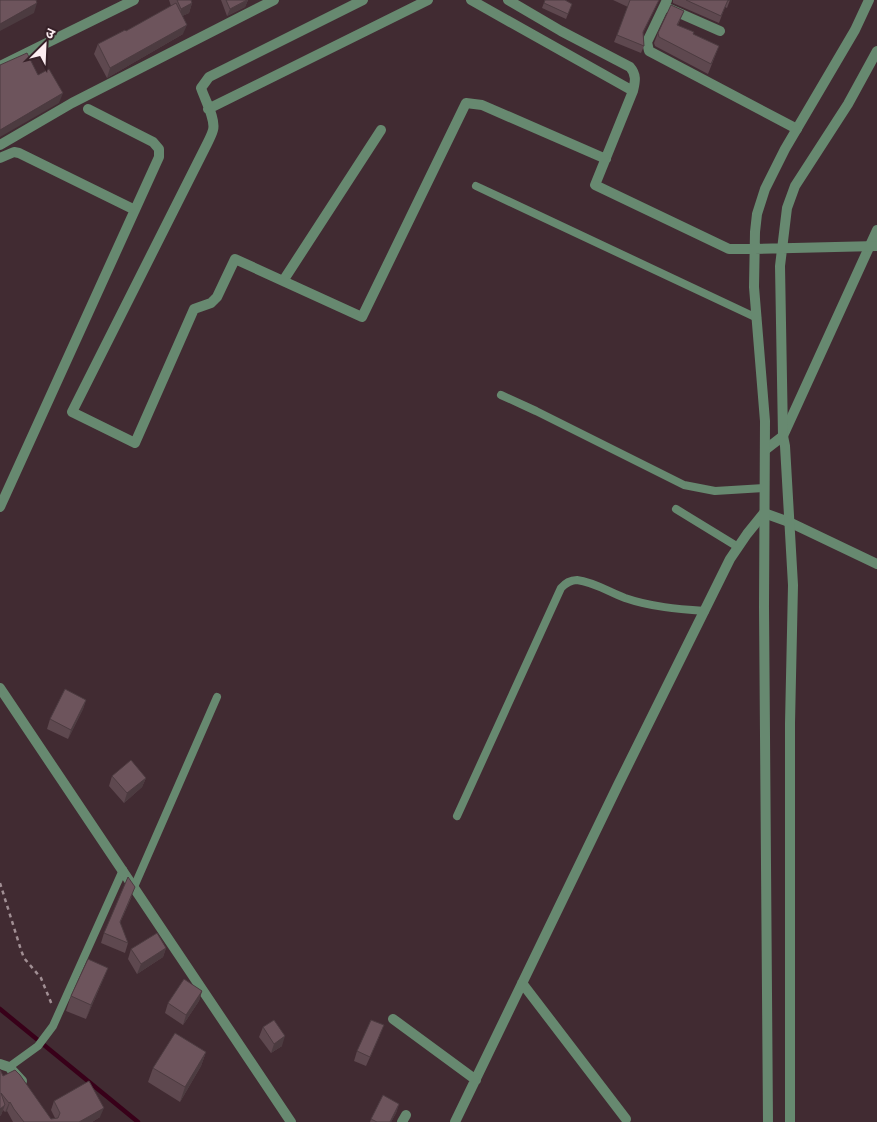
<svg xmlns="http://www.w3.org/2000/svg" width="877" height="1122" font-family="'Fira Sans Condensed','Noto Sans Devanagari',sans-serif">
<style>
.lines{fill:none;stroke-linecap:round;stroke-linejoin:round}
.stream{stroke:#380019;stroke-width:4.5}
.path{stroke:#a18f94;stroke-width:2.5;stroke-dasharray:4 4;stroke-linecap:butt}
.service{stroke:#678970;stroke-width:8}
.minor{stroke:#678970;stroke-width:10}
.tertiary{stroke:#678970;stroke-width:10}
.wall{fill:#5e484f}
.shaded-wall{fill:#4c3b40}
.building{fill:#6d545c;stroke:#4c3b40}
</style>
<rect width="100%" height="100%" fill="#412b32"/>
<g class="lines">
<path class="stream" d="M 0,1009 L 138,1122"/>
<path class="path" d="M 0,883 L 21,950 L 24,958 L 41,978 L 52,1005"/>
<path class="service" d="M 476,186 L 757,318
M 501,395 L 536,411 L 684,485 L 715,491 L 764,488
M 676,509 L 738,547
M 457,816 L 561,588 C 566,583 570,580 577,580 C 594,582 609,592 625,598 C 651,607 678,609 705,611
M 134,887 L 217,697
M 9,1067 L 38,1046 L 53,1026 L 123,870"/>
<path class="minor" d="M 363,0 L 209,77 L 201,88 C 205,100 216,119 213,130 C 212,134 209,140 207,144 L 72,412 L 135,443 L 194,309 L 211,303 L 217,297 L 235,259 L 362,317 L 466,103 L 482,105 L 606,159
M 471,0 L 633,91
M 508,0 L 561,31 L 630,67 C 637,75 635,82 633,91 L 595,185 L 729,249 L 754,249
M 667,0 L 647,42 L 649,51 L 797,129
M 670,9 L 720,31
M 0,66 L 134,0
M 208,109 L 428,0
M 0,145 L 72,103 L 274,0
M 0,158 L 14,152 L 19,153 L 135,210
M 283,281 L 381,130
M 765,450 L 783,436 L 877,230
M 0,507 L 159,157 L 159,149 L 153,142 L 88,109
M 0,688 L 291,1122
M 522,983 L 626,1119
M 393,1019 L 476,1080
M 0,1064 L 9,1067 L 22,1081
M 402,1122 L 406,1115
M 455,1122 L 618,785 L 730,559 L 747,534 L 764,513 L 789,522 L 877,564"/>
<path class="tertiary" d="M 754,249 L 877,246
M 768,1122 L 764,607 L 765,421 L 754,287 L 755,232 L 757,214 L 765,189 L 785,149 L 855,30 L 869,0
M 790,1122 L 790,723 L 793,585 L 785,446 L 783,436 L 780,266 L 787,208 L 795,186 L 848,104 L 877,51"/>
</g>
<path class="wall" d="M 169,0 L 191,0 L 192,3 L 189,13 L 182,16 L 183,34 L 107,78 L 94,54 L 98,44 L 126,31 L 171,6 Z
M 221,0 L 248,0 L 245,7 L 227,16 Z
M 545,0 L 572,4 L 566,19 L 542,8 Z
M 613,0 L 659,0 L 643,33 L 644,46 L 641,53 L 614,42 L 628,7 Z
M 673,0 L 730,0 L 727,8 L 725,7 L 719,23 L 673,3 Z
M 684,11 L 678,25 L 693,34 L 719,46 L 708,74 L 655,46 L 654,43 L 658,33 Z
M 86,700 L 83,709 L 68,739 L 47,729 L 50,719 Z
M 112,776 L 146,778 L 142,787 L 124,803 L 109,786 Z
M 132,896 L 120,923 L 128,943 L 125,953 L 101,943 L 104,933 Z
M 166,948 L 163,957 L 137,974 L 128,959 L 131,949 Z
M 108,968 L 102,982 L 86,1019 L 66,1011 L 71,996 Z
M 202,991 L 199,1001 L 183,1025 L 165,1013 L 168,1003 Z
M 263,1027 L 282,1046 L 271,1053 L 259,1037 Z
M 380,1035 L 366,1066 L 354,1061 L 357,1051 Z
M 206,1052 L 201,1066 L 180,1102 L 148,1082 L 153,1068 Z
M 3,1076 L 51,1119 L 55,1118 L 51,1110 L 54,1101 L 100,1117 L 92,1122 L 13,1122 L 7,1111 L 5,1112 L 3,1110 L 1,1115 L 0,1116 Z
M 399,1104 L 396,1113 L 391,1122 L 370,1122 L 371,1119 Z"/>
<path class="shaded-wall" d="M 248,0 L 245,7 L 227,16 L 230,9 Z
M 37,3 L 34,13 L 0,31 L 0,24 Z
M 192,3 L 189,13 L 178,18 L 181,9 Z
M 187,25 L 183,34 L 107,78 L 110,68 Z
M 63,93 L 59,103 L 0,137 L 0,130 Z
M 86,700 L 83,709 L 68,739 L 71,730 Z
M 146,778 L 142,787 L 124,803 L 127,793 Z
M 166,948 L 163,957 L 137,974 L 141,964 Z
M 108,968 L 102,982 L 86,1019 L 91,1005 Z
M 202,991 L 199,1001 L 183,1025 L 186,1015 Z
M 285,1036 L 282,1046 L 271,1053 L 274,1044 Z
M 206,1052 L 201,1066 L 180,1102 L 185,1087 Z
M 10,1102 L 7,1111 L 5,1112 L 9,1103 Z
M 399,1104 L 396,1113 L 391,1122 L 390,1122 Z
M 5,1105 L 1,1115 L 0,1116 L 0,1109 Z
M 104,1108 L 100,1117 L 92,1122 L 79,1122 Z"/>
<path class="building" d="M 0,0 L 36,0 L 37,3 L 0,24 Z
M 177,0 L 191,0 L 192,3 L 181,9 Z
M 226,0 L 247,0 L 230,9 Z
M 545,0 L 565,0 L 572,4 L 568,14 L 544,3 Z
M 630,0 L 659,0 L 643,32 L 644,46 L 617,35 Z
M 686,0 L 730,0 L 729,1 L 728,0 L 721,16 Z
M 176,3 L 187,25 L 110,68 L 98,44 L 125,30 L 126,31 Z
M 671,5 L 684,11 L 677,25 L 694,32 L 693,34 L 719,46 L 711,64 L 659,37 L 658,33 Z
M 27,53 L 38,75 L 49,69 L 63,93 L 0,130 L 0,65 Z
M 65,689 L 86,700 L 71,730 L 50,719 Z
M 131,760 L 146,778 L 127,793 L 112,776 Z
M 128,877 L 135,887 L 120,922 L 128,943 L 104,933 Z
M 157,933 L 166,948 L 141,964 L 131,949 Z
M 88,959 L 108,968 L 91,1005 L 71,996 Z
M 184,979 L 202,991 L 186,1015 L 168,1003 Z
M 274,1020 L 285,1036 L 274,1044 L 263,1027 Z
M 371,1020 L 384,1025 L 370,1057 L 357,1051 Z
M 175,1033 L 206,1052 L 185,1087 L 153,1068 Z
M 0,1069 L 3,1076 L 15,1070 L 20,1075 L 51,1119 L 58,1118 L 60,1113 L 54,1101 L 89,1081 L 104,1108 L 79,1122 L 24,1122 L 14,1109 L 10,1102 L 9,1103 L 1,1093 L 5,1105 L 0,1109 Z
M 383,1095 L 399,1104 L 390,1122 L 377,1122 L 371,1119 Z"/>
<g transform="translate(45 45) rotate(24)" stroke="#362128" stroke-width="4" paint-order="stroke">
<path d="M0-4L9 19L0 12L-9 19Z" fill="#fcedf1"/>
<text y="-8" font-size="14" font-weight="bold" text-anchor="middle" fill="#fcedf1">उ</text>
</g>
</svg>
